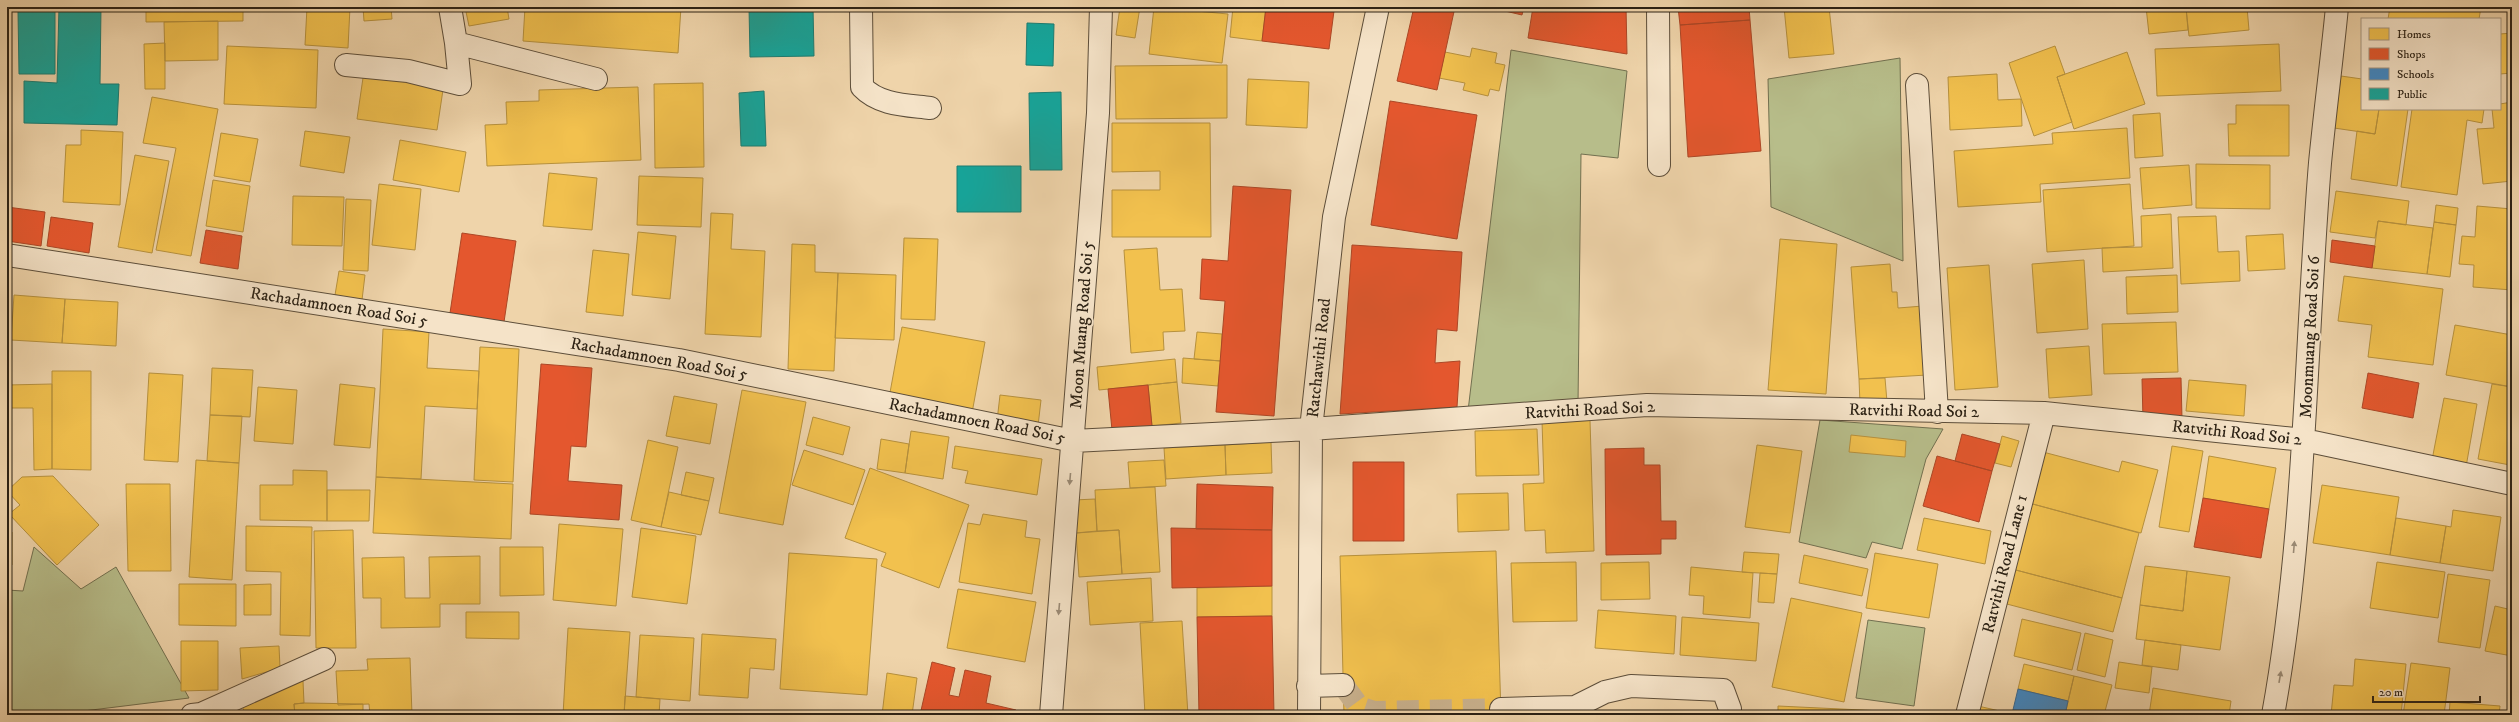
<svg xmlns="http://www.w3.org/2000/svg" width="2519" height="722" font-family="'IM FELL DW Pica',serif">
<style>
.green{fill:#b7bd8a;stroke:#727050}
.homes{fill:#f2c14e;stroke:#b7913d}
.shops{fill:#e4572e;stroke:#ad4726}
.schools{fill:#3f88c5;stroke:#396990}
.public{fill:#17a398;stroke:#1d7c71}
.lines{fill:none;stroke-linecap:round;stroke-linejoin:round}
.minor-tunnel{stroke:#c8b08c;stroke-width:22;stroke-dasharray:22 11;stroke-linecap:butt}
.minor-casing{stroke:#5d4e3a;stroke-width:24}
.minor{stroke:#f5e3c8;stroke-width:22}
.oneway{fill:#9b8c77}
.labels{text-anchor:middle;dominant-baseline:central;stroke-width:4;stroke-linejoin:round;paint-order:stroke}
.street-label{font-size:17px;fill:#2c2215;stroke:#f5e3c8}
</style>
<rect width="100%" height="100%" fill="#efd4aa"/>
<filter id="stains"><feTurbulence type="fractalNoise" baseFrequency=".005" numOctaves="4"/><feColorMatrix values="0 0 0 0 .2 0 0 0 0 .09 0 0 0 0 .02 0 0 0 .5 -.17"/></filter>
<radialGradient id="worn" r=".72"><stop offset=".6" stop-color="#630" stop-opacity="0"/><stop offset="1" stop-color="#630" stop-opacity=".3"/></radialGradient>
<path class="green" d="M 1511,50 L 1627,71 L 1618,158 L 1581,154 L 1578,404 L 1468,411 Z
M 1900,58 L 1903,261 L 1771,207 L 1768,79 Z
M 1820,420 L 1943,429 L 1926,459 L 1902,549 L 1872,542 L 1866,558 L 1799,542 Z
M 34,547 L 81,589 L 116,567 L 189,698 L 51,715 L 7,715 L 7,590 L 23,591 Z
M 1868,620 L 1925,628 L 1914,706 L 1856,698 Z"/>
<path class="homes" d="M 146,7 L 243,7 L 243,21 L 146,22 Z
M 307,7 L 350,7 L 348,48 L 305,45 Z
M 363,7 L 391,7 L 392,19 L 364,21 Z
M 465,7 L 507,7 L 509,19 L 469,26 Z
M 525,7 L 681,7 L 678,53 L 523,41 Z
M 1120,7 L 1140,7 L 1135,38 L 1116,35 Z
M 1154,7 L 1228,14 L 1222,63 L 1149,54 Z
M 1233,7 L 1266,7 L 1262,41 L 1230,37 Z
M 1784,7 L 1829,7 L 1834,54 L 1789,58 Z
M 2146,7 L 2186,7 L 2188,30 L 2149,34 Z
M 2247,7 L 2249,30 L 2189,36 L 2186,8 Z
M 2257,7 L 2305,7 L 2305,9 L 2257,10 Z
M 2390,7 L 2481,7 L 2479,19 L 2388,19 Z
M 218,21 L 218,60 L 165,61 L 164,22 Z
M 2512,33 L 2512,73 L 2500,74 L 2500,34 Z
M 165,43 L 165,89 L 145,89 L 144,44 Z
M 2279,44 L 2281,91 L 2157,96 L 2155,49 Z
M 227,46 L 318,50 L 316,108 L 224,104 Z
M 2055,46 L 2065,74 L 2057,77 L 2072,122 L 2034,136 L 2009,63 Z
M 1472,48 L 1497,53 L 1495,63 L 1505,65 L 1499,91 L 1490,89 L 1488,96 L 1463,90 L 1465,83 L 1439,78 L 1445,52 L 1470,57 Z
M 2127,52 L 2145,104 L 2074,129 L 2057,77 Z
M 1227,65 L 1227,118 L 1116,119 L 1115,66 Z
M 364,71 L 444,83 L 437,130 L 357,119 Z
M 1997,74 L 1998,100 L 2021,99 L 2022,126 L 1950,130 L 1948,77 Z
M 2341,76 L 2362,79 L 2362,109 L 2379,109 L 2375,134 L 2334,128 Z
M 1248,79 L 1309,82 L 1307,128 L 1246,125 Z
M 703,83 L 704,167 L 655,168 L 654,84 Z
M 638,87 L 641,160 L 487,166 L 485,125 L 507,124 L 506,102 L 539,101 L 539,90 Z
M 152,97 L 218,109 L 191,256 L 156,250 L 176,148 L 143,143 Z
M 2512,102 L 2512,181 L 2483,184 L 2477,129 L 2494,128 L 2492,109 L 2500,109 L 2500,104 Z
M 2236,105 L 2289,105 L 2289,156 L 2229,156 L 2228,124 L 2236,124 Z
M 2379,109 L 2408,109 L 2397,186 L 2351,179 L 2357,131 L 2375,134 Z
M 2412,109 L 2484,109 L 2482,123 L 2467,120 L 2457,195 L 2401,187 Z
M 2160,113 L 2163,156 L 2135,158 L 2133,115 Z
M 1112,123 L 1210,123 L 1211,237 L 1112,237 L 1112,190 L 1160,190 L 1160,171 L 1112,172 Z
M 2127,128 L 2130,178 L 2040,184 L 2041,202 L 1958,207 L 1954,151 L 2053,144 L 2052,133 Z
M 81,130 L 123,132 L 120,205 L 63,202 L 66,145 L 81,145 Z
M 305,131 L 350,137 L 344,173 L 300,166 Z
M 221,133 L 258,139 L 250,182 L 214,176 Z
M 400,140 L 466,152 L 459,192 L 393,180 Z
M 135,155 L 169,161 L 152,253 L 118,247 Z
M 2196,164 L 2270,165 L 2270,209 L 2196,208 Z
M 2189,165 L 2192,205 L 2143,209 L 2140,168 Z
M 549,173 L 597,178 L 592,230 L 543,226 Z
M 639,176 L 703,178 L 701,227 L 637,225 Z
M 213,180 L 250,186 L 243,232 L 206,226 Z
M 379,184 L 421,189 L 415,250 L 372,245 Z
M 2130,184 L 2134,246 L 2047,252 L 2043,190 Z
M 2336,191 L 2409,201 L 2406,225 L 2378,221 L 2375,238 L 2330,232 Z
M 293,196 L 344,197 L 342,246 L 292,245 Z
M 346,199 L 371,200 L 368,271 L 343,270 Z
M 2436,205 L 2458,208 L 2456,225 L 2434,222 Z
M 2477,206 L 2512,209 L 2512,290 L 2473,287 L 2474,265 L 2459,264 L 2462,236 L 2475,237 Z
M 711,213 L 733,214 L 731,249 L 765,251 L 761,337 L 705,334 Z
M 2171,214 L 2173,268 L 2103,272 L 2102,248 L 2142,247 L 2141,216 Z
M 2216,216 L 2218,252 L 2239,251 L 2240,281 L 2181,284 L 2178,217 Z
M 2378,221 L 2433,228 L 2427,274 L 2372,268 Z
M 2434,222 L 2456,225 L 2450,277 L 2427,274 Z
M 638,232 L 676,236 L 670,299 L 632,295 Z
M 2283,234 L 2285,269 L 2248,271 L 2246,236 Z
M 904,238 L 938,239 L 935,320 L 901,319 Z
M 1780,239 L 1837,244 L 1826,394 L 1768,390 Z
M 792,244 L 815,245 L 815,272 L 838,273 L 834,371 L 788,369 Z
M 1157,248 L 1160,290 L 1182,289 L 1185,331 L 1163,332 L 1164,350 L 1131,353 L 1124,250 Z
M 593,250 L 629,254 L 623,316 L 586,312 Z
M 2084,260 L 2088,329 L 2037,333 L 2032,264 Z
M 1890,264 L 1892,292 L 1897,292 L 1898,308 L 1923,306 L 1927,375 L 1859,379 L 1851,267 Z
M 1989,265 L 1998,387 L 1955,390 L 1947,268 Z
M 339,271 L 365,275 L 362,300 L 335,295 Z
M 838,273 L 896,275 L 894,340 L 835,338 Z
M 2177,275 L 2178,312 L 2127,314 L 2126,277 Z
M 2344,276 L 2443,289 L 2433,365 L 2368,357 L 2372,325 L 2338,321 Z
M 14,295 L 65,299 L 62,343 L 11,340 Z
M 65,299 L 118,302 L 116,346 L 62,343 Z
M 2176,322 L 2178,372 L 2104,374 L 2102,324 Z
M 2455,325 L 2512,335 L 2512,387 L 2446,375 Z
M 902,327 L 985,342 L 972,413 L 889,398 Z
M 383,329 L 429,332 L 427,368 L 479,371 L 477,409 L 425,406 L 421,479 L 376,477 Z
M 1197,332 L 1222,334 L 1221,361 L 1194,359 Z
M 2089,346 L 2092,395 L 2049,398 L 2046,349 Z
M 480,347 L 519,349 L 513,482 L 474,480 Z
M 1183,358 L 1221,361 L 1218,386 L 1182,383 Z
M 1175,359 L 1177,382 L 1099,390 L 1097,367 Z
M 212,368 L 253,370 L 250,417 L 210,415 Z
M 52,371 L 91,371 L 91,470 L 52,469 Z
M 149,373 L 183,375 L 178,462 L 144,460 Z
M 1885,378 L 1887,402 L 1860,404 L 1859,379 Z
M 2189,380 L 2246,385 L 2244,416 L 2186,411 Z
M 1177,382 L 1181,423 L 1152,426 L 1148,385 Z
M 52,384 L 52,469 L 34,470 L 33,408 L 7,408 L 7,385 Z
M 340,384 L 375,388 L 370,448 L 334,445 Z
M 2492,384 L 2512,387 L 2510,465 L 2478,459 Z
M 258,387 L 297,390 L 293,444 L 254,441 Z
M 742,390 L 806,402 L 783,525 L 719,513 Z
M 1000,395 L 1041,400 L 1038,426 L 997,421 Z
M 674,396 L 717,404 L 710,444 L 666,436 Z
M 2444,398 L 2477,404 L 2466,467 L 2432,460 Z
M 210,415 L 242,416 L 239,463 L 207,461 Z
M 813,417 L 850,427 L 843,455 L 806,445 Z
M 1590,420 L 1594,551 L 1546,553 L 1545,530 L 1525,531 L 1523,484 L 1544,483 L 1542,421 Z
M 1537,429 L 1539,475 L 1476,476 L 1475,431 Z
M 911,431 L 949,437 L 943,479 L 905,473 Z
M 1851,435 L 1906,441 L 1905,457 L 1849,452 Z
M 2002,436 L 2019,441 L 2011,467 L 1995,463 Z
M 881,439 L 909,444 L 905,473 L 877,469 Z
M 648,440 L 678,447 L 661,527 L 631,520 Z
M 1271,442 L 1272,473 L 1226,475 L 1225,445 Z
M 1225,445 L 1226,475 L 1166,479 L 1164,448 Z
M 1757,445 L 1802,451 L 1790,533 L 1745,527 Z
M 955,446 L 1042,459 L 1037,495 L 965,483 L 968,471 L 952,468 Z
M 2172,446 L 2203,451 L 2189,532 L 2159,527 Z
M 804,450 L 865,470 L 853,505 L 792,485 Z
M 2043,452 L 2119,472 L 2122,461 L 2158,470 L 2141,533 L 2029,503 Z
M 2209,456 L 2276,468 L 2269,509 L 2203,498 Z
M 196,460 L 239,463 L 232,580 L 189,577 Z
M 1164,460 L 1166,486 L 1130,488 L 1128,462 Z
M 870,468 L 969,505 L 939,588 L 881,566 L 886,553 L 845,538 Z
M 293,470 L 327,471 L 327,521 L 260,520 L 260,485 L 293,485 Z
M 686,472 L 714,478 L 709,501 L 681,495 Z
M 53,476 L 99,525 L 57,565 L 9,514 L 20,505 L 7,491 L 22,477 Z
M 376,477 L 513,484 L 511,539 L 373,533 Z
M 126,484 L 170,484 L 171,571 L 128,571 Z
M 2322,485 L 2399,497 L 2390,555 L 2313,543 Z
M 1155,487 L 1160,572 L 1122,574 L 1119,530 L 1097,531 L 1095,490 Z
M 327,490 L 370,490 L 369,521 L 327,521 Z
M 669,492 L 709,501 L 701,535 L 661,527 Z
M 1508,493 L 1509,530 L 1458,532 L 1457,494 Z
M 1095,499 L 1097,531 L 1076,533 L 1074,500 Z
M 2029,503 L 2139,533 L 2122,598 L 2012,569 Z
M 2453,510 L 2501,517 L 2493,571 L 2440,563 L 2446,526 L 2451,527 Z
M 983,514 L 1027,521 L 1025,537 L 1040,539 L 1032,594 L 959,582 L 968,523 L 980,525 Z
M 1924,518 L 1991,531 L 1985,564 L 1917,550 Z
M 2396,518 L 2446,526 L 2440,563 L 2390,555 Z
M 559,524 L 623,529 L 616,606 L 553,600 Z
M 246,526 L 312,527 L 310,636 L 280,635 L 281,572 L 246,571 Z
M 641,528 L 696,536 L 687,604 L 632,597 Z
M 353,530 L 356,648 L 316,648 L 314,531 Z
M 1119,530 L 1122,574 L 1079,577 L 1076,533 Z
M 7,532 L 12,532 L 12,565 L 7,565 Z
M 500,547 L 543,547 L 544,595 L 500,596 Z
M 1496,551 L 1501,715 L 1344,715 L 1340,556 Z
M 1744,552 L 1779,554 L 1777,574 L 1742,572 Z
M 789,553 L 877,559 L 867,695 L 780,689 Z
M 1875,553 L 1938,564 L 1929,618 L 1866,608 Z
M 1804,555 L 1868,569 L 1862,596 L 1799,583 Z
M 480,556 L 480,604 L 440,604 L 440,627 L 381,628 L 381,598 L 363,598 L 362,558 L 404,557 L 405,598 L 430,598 L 429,557 Z
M 1576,562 L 1577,621 L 1513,622 L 1511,563 Z
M 1649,562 L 1650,599 L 1601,600 L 1601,563 Z
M 2377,562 L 2445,572 L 2438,618 L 2370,608 Z
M 2145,566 L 2187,571 L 2183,611 L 2140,605 Z
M 1691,567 L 1753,573 L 1750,618 L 1703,614 L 1704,596 L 1689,595 Z
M 2012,569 L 2122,598 L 2113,632 L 2003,603 Z
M 2187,571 L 2230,577 L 2220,650 L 2136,639 L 2140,605 L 2183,611 Z
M 1760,573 L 1777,574 L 1774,603 L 1758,602 Z
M 2448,574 L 2490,580 L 2480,648 L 2438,642 Z
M 1151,578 L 1153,621 L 1090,625 L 1087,582 Z
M 179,584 L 236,584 L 236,626 L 179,625 Z
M 271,584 L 271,615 L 244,615 L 244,585 Z
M 1272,586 L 1272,616 L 1197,617 L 1197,588 Z
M 958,589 L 1036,602 L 1025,662 L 947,648 Z
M 1791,598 L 1862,613 L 1844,702 L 1772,687 Z
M 2495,606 L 2512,610 L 2512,656 L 2485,651 Z
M 1598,610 L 1676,616 L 1674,654 L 1595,648 Z
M 466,612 L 519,612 L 519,639 L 466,638 Z
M 1682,617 L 1759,623 L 1756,661 L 1680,655 Z
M 2022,619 L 2081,633 L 2072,670 L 2014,656 Z
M 1182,621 L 1188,715 L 1145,715 L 1140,623 Z
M 568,628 L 630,632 L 624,715 L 563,715 Z
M 2085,633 L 2113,640 L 2105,677 L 2077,670 Z
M 702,634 L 776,639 L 774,670 L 750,668 L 748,698 L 699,695 Z
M 640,635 L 694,638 L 690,701 L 636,697 Z
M 2145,640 L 2181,645 L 2178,670 L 2142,665 Z
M 181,641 L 218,641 L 218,690 L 181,691 Z
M 279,646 L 280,668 L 242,679 L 240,648 Z
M 410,658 L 412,715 L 370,715 L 369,704 L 338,705 L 336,671 L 368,670 L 367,659 Z
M 2355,659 L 2406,664 L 2401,715 L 2331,715 L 2334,685 L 2353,686 Z
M 2119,662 L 2152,667 L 2149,693 L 2115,688 Z
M 2411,663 L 2450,668 L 2444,715 L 2403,715 Z
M 2024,664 L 2074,676 L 2068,701 L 2018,689 Z
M 887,673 L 917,678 L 912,715 L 882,715 Z
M 2074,676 L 2112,685 L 2104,715 L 2065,715 Z
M 303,681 L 304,703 L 294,704 L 295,715 L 246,715 L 241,704 L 293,682 Z
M 2153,688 L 2231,701 L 2229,715 L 2149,715 Z
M 625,696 L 660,699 L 659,715 L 624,715 Z
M 2450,702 L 2500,706 L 2499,715 L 2449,715 Z
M 304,703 L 363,704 L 363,715 L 295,715 L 294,704 Z
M 1778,706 L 1925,713 L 1925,715 L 1778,715 Z
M 1978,706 L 2017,715 L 1976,715 Z"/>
<path class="shops" d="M 1266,7 L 1298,7 L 1334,11 L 1329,49 L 1262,41 Z
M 1414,7 L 1455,7 L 1437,90 L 1397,81 Z
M 1488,7 L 1524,7 L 1522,15 Z
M 1533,7 L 1626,7 L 1627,54 L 1528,38 Z
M 1678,7 L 1749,7 L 1750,20 L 1680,25 Z
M 1750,20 L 1761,151 L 1688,157 L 1680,25 Z
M 1390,101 L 1477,115 L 1457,239 L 1371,225 Z
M 1233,186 L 1291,190 L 1274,416 L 1216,412 L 1225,301 L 1200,299 L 1202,259 L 1228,261 Z
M 7,207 L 45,212 L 41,246 L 7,241 Z
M 51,217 L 93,223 L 89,253 L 47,246 Z
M 206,230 L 242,236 L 238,269 L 200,263 Z
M 462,233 L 516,241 L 504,322 L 450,313 Z
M 2332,240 L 2375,246 L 2372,268 L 2330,262 Z
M 1352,245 L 1462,252 L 1457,331 L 1437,329 L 1435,363 L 1460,361 L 1457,407 L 1340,414 Z
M 541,364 L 592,368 L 586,447 L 571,446 L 568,481 L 622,485 L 619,520 L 530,514 Z
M 2368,373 L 2419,383 L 2413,418 L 2362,408 Z
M 2181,378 L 2182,419 L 2143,420 L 2142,379 Z
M 1148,385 L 1152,426 L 1112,430 L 1108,389 Z
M 1962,434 L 2000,444 L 1992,471 L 1955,461 Z
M 1644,448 L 1644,465 L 1660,465 L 1661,521 L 1676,521 L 1676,539 L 1661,539 L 1661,554 L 1606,555 L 1605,449 Z
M 1937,456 L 1992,471 L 1979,522 L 1923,506 Z
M 1353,462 L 1404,462 L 1404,541 L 1353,541 Z
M 1197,484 L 1273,487 L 1272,530 L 1196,529 Z
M 2203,498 L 2269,509 L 2261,558 L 2194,547 Z
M 1171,528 L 1272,530 L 1272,586 L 1172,588 Z
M 1272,616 L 1274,715 L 1199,715 L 1197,617 Z
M 932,662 L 955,668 L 949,695 L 959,697 L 965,670 L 991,676 L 986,703 L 1016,710 L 1015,715 L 920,715 Z"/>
<path class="schools" d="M 2018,689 L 2068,701 L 2065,715 L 2012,714 Z"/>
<path class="public" d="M 59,7 L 101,7 L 100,84 L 119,84 L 117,125 L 24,123 L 24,81 L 57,83 Z
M 749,7 L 813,7 L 814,56 L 750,57 Z
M 55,10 L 55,74 L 19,74 L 18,11 Z
M 1027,23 L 1054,24 L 1053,66 L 1026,65 Z
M 764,91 L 766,146 L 741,146 L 739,93 Z
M 1061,92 L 1062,170 L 1030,170 L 1029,93 Z
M 957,166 L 1021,166 L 1021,212 L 957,212 Z"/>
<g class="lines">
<path class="minor-tunnel" d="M 1343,685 L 1359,707 L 1374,712 L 1501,709"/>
<defs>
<path id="minor" d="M 450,7 L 456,43 L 596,79
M 861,7 L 862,87 C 879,105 906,105 930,108
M 1658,7 L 1659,165
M 346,65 L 408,71 L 460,84 L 456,43
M 1917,85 L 1937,412
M 7,255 L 679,360 L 1073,441 L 1311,429 L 1647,405 L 2044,413 L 2304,440 L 2512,484
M 1308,686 L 1343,685
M 1501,709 L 1575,707 L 1605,692 L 1631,686 L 1723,690 L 1730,709 L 1729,715
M 192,715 L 201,714 L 324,659
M 1051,715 L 1098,113 L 1101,7
M 1309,715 L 1311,429 L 1334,217 L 1378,7
M 1967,715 L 2044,413
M 2273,715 C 2306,533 2305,347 2320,163 C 2325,111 2332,59 2337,7"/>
</defs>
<use href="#minor" class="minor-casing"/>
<use href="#minor" class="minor"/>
</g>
<defs><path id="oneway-solid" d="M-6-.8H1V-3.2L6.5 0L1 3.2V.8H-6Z"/></defs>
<g class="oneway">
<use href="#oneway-solid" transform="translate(1070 479) rotate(95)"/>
<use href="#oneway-solid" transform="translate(2294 547) rotate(-85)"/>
<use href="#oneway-solid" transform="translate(1059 609) rotate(95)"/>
<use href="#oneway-solid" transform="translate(2280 677) rotate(-80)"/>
</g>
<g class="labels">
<g class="street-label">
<text transform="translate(339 307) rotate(9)">Rachadamnoen Road Soi 5</text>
<text transform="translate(1082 325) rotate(-86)">Moon Muang Road Soi 5</text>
<text transform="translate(2310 337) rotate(-87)">Moonmuang Road Soi 6</text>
<text transform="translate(1319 358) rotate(-84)">Ratchawithi Road</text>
<text transform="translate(659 359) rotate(10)">Rachadamnoen Road Soi 5</text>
<text transform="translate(1590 410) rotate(-3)">Ratvithi Road Soi 2</text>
<text transform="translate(1914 411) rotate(1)">Ratvithi Road Soi 2</text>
<text transform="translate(977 421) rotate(11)">Rachadamnoen Road Soi 5</text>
<text transform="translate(2237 433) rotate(6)">Ratvithi Road Soi 2</text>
<text transform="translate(2005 564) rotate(-76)">Ratvithi Road Lane 1</text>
</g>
</g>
<rect width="2519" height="722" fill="none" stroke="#efd4aa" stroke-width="24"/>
<rect x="8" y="8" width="2503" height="706" fill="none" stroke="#2c2215" stroke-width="2"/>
<rect x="12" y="12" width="2495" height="698" fill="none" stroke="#2c2215"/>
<rect x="2361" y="18" width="140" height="92" fill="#f5e3c8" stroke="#a59680"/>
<rect x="2369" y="28" width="20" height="12" fill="#f2c14e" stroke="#a59680"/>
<text x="2397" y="38" font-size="12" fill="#2c2215">Homes</text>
<rect x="2369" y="48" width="20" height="12" fill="#e4572e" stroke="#a59680"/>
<text x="2397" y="58" font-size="12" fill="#2c2215">Shops</text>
<rect x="2369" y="68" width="20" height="12" fill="#3f88c5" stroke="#a59680"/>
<text x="2397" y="78" font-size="12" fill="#2c2215">Schools</text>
<rect x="2369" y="88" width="20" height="12" fill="#17a398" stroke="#a59680"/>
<text x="2397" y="98" font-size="12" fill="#2c2215">Public</text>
<path d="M2373 696v6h107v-6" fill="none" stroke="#2c2215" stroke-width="2"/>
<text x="2379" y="696" font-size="12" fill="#2c2215" stroke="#f5e3c8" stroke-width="3" paint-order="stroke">20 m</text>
<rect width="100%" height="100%" filter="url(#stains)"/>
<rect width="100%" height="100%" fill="url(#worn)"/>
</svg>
